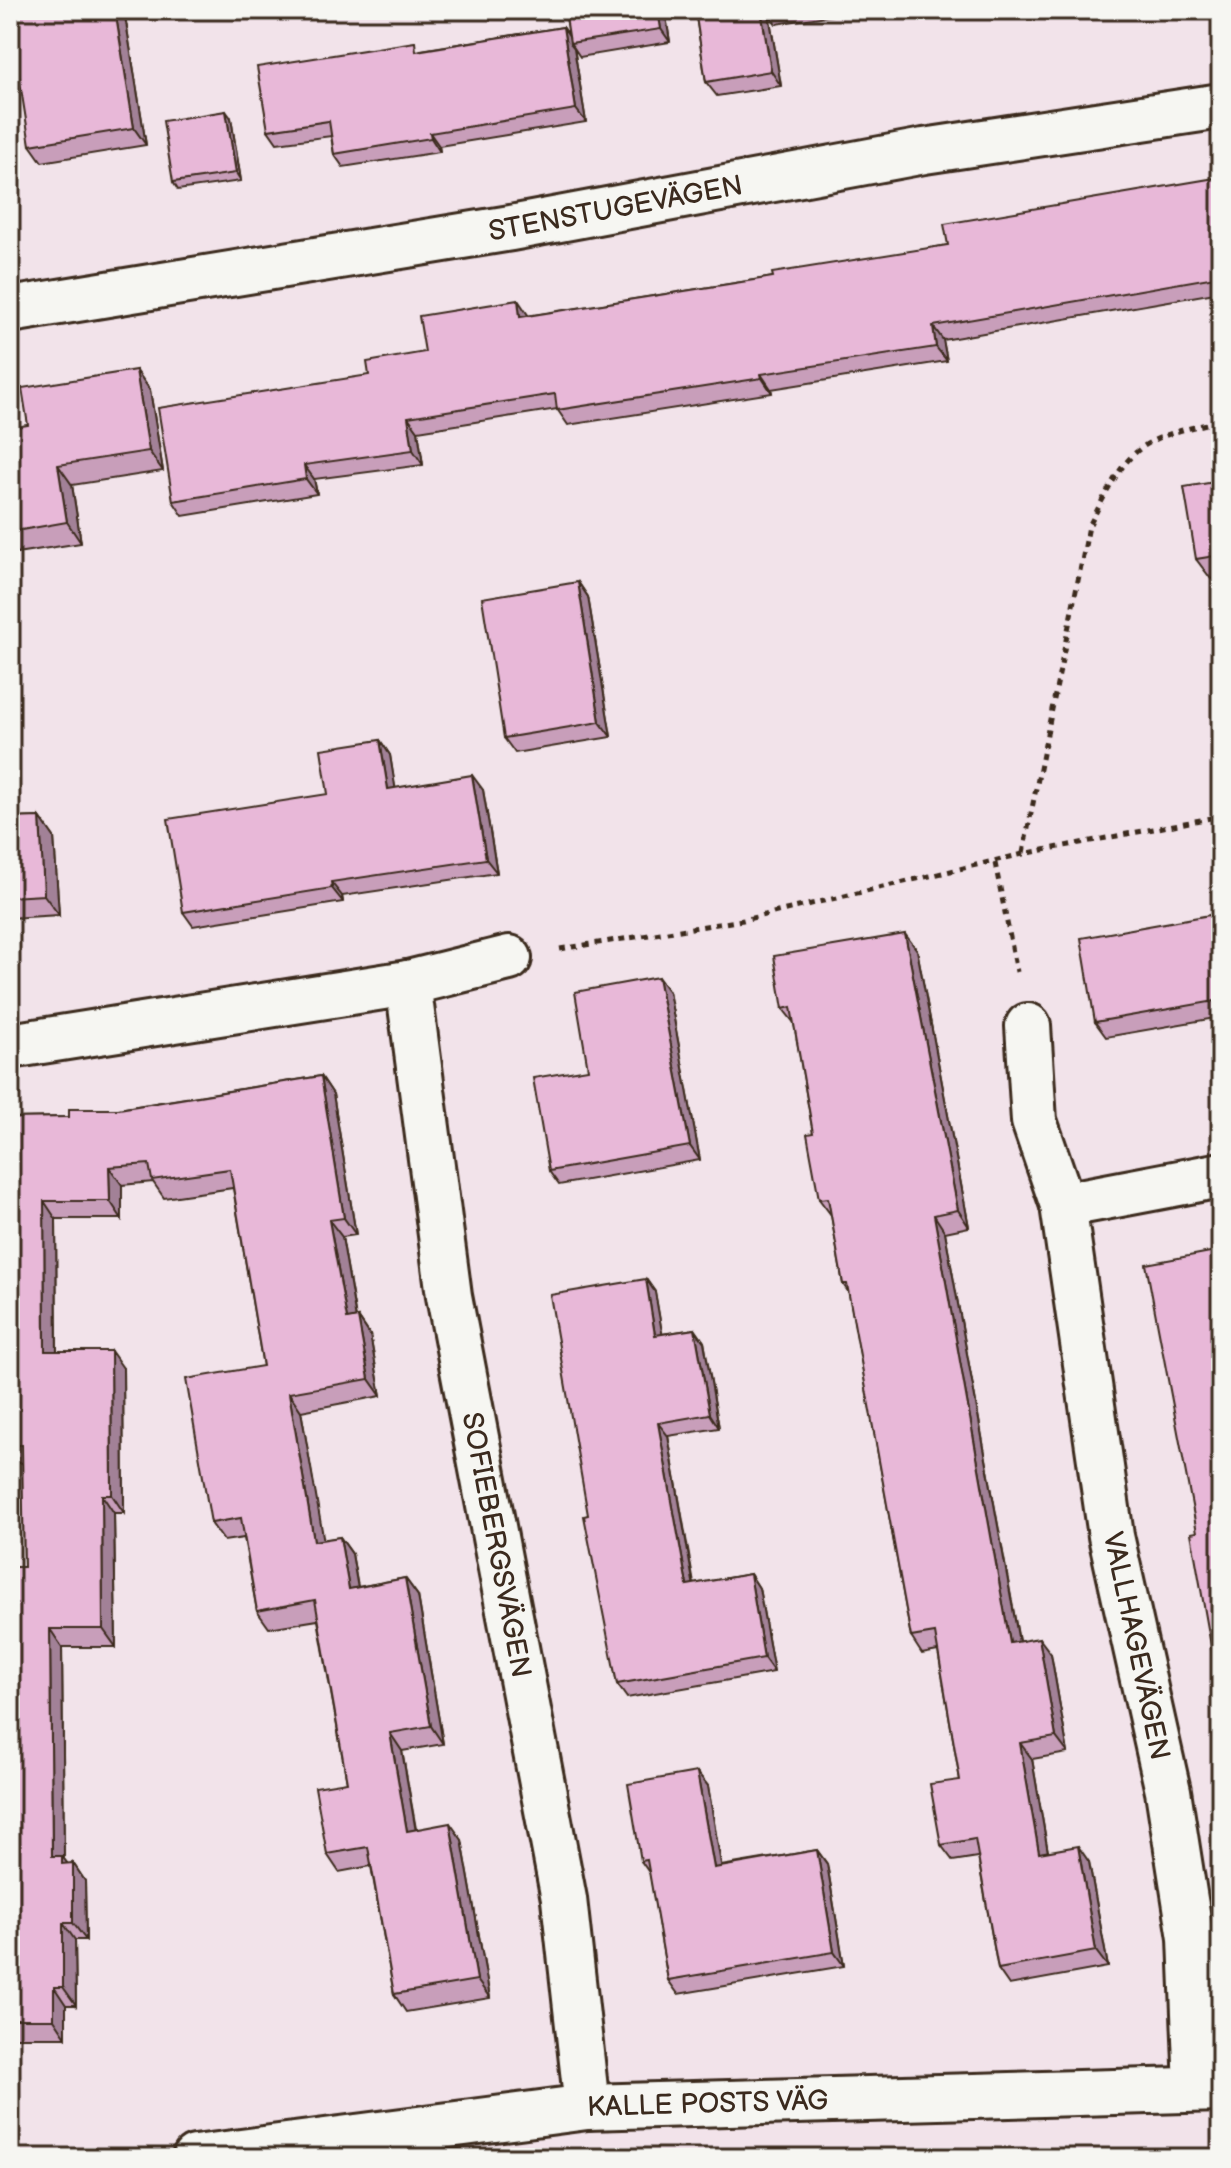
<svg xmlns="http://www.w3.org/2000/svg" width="1231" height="2168" font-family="'Balsamiq Sans',sans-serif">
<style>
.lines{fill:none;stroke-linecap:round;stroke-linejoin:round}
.street-casing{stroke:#3b2a1e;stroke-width:50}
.path{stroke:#3b2a1e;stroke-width:5;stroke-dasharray:6 6;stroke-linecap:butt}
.street{stroke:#f6f6f2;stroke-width:44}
.wall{fill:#c89eba;stroke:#3b2a1e;stroke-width:2}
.shaded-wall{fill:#a28197;stroke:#3b2a1e;stroke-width:2}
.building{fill:#e8b8d8;stroke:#3b2a1e;stroke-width:2}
.labels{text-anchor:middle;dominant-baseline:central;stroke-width:6;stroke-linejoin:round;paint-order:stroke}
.street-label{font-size:28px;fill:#3b2a1e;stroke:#f6f6f2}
</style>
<rect width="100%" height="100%" fill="#f2e3ea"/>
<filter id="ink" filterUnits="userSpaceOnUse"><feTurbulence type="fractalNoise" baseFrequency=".0125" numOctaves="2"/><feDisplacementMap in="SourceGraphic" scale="16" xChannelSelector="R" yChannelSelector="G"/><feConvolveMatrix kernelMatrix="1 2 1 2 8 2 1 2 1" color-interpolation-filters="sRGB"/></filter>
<g filter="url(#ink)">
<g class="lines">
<defs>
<g id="street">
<path id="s1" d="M 10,310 L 511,228 L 924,151 L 1221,106"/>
<path d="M 408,983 L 509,958"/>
<path d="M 1028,1026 L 1034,1121 L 1063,1205"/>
<path id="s2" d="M 10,1046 L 408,983 L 449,1296 L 564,1899 L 587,2107"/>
<path d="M 1197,2088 L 1191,1938 L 1168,1791 L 1111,1536 L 1063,1205 L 1221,1175"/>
<path id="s3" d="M 195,2158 L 587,2107 L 1221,2089"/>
</g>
</defs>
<use href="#street" class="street-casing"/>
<path class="path" d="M 1023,853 L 1089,526 C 1129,448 1134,439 1221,421
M 995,863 L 1017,972
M 560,949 L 743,920 L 1023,854 L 1221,816"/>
<use href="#street" class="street"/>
</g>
<path class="wall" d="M 124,10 L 146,145 L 42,162 L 30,145 Z
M 565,10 L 665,10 L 670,42 L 580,57 L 574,48 L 586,122 L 439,146 L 440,152 L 343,167 L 334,154 L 331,136 L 277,143 L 268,130 L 421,50 L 563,27 L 569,35 Z
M 695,10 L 865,10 L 776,24 L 769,14 L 781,86 L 717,96 L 706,82 Z
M 231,118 L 241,181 L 178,190 L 173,182 Z
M 1221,177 L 1221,292 L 943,340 L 947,361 L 771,389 L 772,393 L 568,425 L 557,409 L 418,431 L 423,465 L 314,479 L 317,494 L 183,516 L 173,501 L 369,375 L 425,352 L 528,316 L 773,277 L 948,245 Z
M 136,370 L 150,390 L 163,471 L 72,485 L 81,543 L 10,554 L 10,428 L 28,425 Z
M 1221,481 L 1221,577 L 1211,579 L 1196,559 Z
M 578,582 L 588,597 L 611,737 L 515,753 L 504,738 Z
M 380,740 L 390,755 L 395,788 L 483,790 L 497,873 L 342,896 L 343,902 L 193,926 L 183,912 L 328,794 Z
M 40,817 L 54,837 L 59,915 L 10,918 L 10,818 Z
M 1221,913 L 1221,1017 L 1106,1037 L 1095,1022 Z
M 917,950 L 969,1227 L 945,1232 L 1019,1641 L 1051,1654 L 1068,1753 L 1032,1759 L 1048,1852 L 1089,1862 L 1108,1967 L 1009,1985 L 998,1969 L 978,1857 L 953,1861 L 941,1845 L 960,1780 L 938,1651 L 922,1654 L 911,1637 L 849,1293 L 843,1284 L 831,1215 L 819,1199 L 813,1133 L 794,1023 L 783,1009 Z
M 669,992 L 700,1160 L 559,1185 L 549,1171 L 588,1069 Z
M 321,1076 L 333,1094 L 356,1235 L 342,1237 L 356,1318 L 358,1317 L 370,1335 L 381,1396 L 301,1411 L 323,1540 L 340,1537 L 352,1554 L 358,1587 L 405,1578 L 418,1596 L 443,1744 L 402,1751 L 416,1829 L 462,1840 L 490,1998 L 406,2012 L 394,1994 L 371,1866 L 339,1872 L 327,1854 L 347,1782 L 318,1620 L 269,1628 L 257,1611 L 244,1538 L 224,1541 L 211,1523 L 263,1366 L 233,1188 L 164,1198 L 153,1182 L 122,1185 L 122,1219 L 56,1219 L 57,1351 L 123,1368 L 124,1513 L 114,1513 L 116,1647 L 62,1647 L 64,1859 L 68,1864 L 73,1863 L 85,1881 L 86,1940 L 75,1940 L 76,2005 L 66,2005 L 66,2037 L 10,2037 L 10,1626 L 13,1626 L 24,1567 L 22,1463 L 10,1463 L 10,1118 L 69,1117 Z
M 646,1279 L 655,1292 L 662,1334 L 695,1329 L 704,1342 L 719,1428 L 668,1436 L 694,1584 L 750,1574 L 759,1588 L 774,1672 L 627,1698 L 617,1684 L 588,1515 Z
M 697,1772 L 708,1786 L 721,1866 L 817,1850 L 827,1864 L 844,1966 L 678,1994 L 668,1980 L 650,1874 L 641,1861 Z"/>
<path class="shaded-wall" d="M 115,10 L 124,10 L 146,145 L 134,128 Z
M 658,10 L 665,10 L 670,42 L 661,29 Z
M 761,10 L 767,10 L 769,14 L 781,86 L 771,71 Z
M 563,27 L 572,40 L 570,43 L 574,48 L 586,122 L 576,109 Z
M 226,111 L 231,118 L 241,181 L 236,173 Z
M 430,133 L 439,146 L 440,152 L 431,138 Z
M 518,300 L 528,315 L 531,332 L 520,317 Z
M 933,326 L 943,340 L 947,361 L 936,347 Z
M 136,370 L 150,390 L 163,471 L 149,451 Z
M 761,374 L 771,389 L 772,393 L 762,378 Z
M 408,417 L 418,431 L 423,465 L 413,450 Z
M 58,465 L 72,485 L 81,543 L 67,522 Z
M 304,465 L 314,479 L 317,494 L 306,479 Z
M 578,582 L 588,597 L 611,737 L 600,722 Z
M 380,740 L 390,755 L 398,804 L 388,789 Z
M 472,775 L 483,790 L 497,873 L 486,859 Z
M 40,817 L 54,837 L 59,915 L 44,895 Z
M 331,882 L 342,896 L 343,902 L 332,888 Z
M 905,934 L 917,950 L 969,1227 L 958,1210 Z
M 658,977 L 669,992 L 700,1160 L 690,1146 Z
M 321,1076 L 333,1094 L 356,1235 L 344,1218 Z
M 109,1167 L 122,1185 L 122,1219 L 110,1201 Z
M 44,1201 L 56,1219 L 57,1368 L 45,1351 Z
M 934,1215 L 945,1232 L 1022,1659 L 1010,1643 Z
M 329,1220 L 342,1237 L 359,1337 L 347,1319 Z
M 646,1279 L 655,1292 L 665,1349 L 655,1335 Z
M 358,1317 L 370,1335 L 381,1396 L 369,1379 Z
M 695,1329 L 704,1342 L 719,1428 L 710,1414 Z
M 111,1351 L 123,1368 L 124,1513 L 112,1495 Z
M 289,1393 L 301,1411 L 327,1559 L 314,1541 Z
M 658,1423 L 668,1436 L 696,1599 L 687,1585 Z
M 102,1495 L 114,1513 L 116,1647 L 103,1629 Z
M 340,1537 L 352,1554 L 361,1606 L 349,1589 Z
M 750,1574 L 759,1588 L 774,1672 L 764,1658 Z
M 405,1578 L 418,1596 L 443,1744 L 431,1726 Z
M 50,1629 L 62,1647 L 64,1859 L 73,1871 L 73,1863 L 85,1881 L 86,1940 L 73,1923 L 52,1856 Z
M 1039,1638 L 1051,1654 L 1068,1753 L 1056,1737 Z
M 390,1733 L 402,1751 L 419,1849 L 407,1831 Z
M 1020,1743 L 1032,1759 L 1051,1870 L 1039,1853 Z
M 697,1772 L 708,1786 L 724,1882 L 714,1868 Z
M 450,1823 L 462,1840 L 490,1998 L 477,1980 Z
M 1078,1846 L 1089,1862 L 1108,1967 L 1096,1951 Z
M 817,1850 L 827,1864 L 844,1966 L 834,1952 Z
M 63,1923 L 75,1940 L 76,2005 L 63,1987 Z
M 54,1987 L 66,2005 L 66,2037 L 54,2019 Z"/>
<path class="building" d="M 10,10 L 115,10 L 134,128 L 30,145 L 10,20 Z
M 565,10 L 658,10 L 661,29 L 570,43 Z
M 695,10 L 761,10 L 771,71 L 706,82 Z
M 563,27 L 576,109 L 430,133 L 431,138 L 334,154 L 329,121 L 268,130 L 257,67 L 415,42 L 416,51 Z
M 226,111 L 236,173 L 173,182 L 163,121 Z
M 1221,177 L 1221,276 L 933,326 L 936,347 L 761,374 L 762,378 L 557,410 L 555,394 L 408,417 L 413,450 L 304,465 L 306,479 L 173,501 L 158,408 L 369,375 L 367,362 L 425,352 L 419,316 L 518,300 L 520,317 L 773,277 L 772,273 L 948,245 L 944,224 Z
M 136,370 L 149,451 L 58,465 L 67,522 L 10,532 L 10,428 L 28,425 L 22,388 Z
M 1221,481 L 1221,555 L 1196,559 L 1184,487 Z
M 578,582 L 600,722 L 504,738 L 482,598 Z
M 380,740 L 388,789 L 472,775 L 486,859 L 331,882 L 332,888 L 183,912 L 168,819 L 328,794 L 321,749 Z
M 40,817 L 44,895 L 10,897 L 10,818 Z
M 1221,913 L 1221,1000 L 1095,1022 L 1081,938 Z
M 905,934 L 958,1210 L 934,1215 L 1010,1643 L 1039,1638 L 1056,1737 L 1020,1743 L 1039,1853 L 1078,1846 L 1096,1951 L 998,1969 L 975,1839 L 941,1845 L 930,1784 L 960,1780 L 935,1633 L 911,1637 L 847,1284 L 843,1284 L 828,1198 L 819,1199 L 807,1134 L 813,1133 L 791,1007 L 783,1009 L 774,956 Z
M 658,977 L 690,1146 L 549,1171 L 533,1078 L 588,1069 L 575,992 Z
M 321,1076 L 344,1218 L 329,1220 L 347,1319 L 358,1317 L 369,1379 L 289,1393 L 314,1541 L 340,1537 L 349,1589 L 405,1578 L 431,1726 L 390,1733 L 407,1831 L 450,1823 L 477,1980 L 394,1994 L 368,1847 L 327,1854 L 315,1787 L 347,1782 L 315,1600 L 257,1611 L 241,1518 L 211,1523 L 186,1379 L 263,1366 L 230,1169 L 152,1180 L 149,1164 L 109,1167 L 110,1201 L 44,1201 L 45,1351 L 111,1351 L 112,1495 L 102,1495 L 103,1629 L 50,1629 L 52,1856 L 62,1856 L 62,1864 L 73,1863 L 73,1923 L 63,1923 L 63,1987 L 54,1987 L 54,2019 L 10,2019 L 10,1626 L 13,1626 L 12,1567 L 24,1567 L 22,1445 L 10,1445 L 10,1118 L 69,1117 L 69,1109 L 119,1109 Z
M 1221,1250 L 1221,1684 L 1218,1685 L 1191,1533 L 1197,1532 L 1146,1264 Z
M 646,1279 L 655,1335 L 695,1329 L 710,1414 L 658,1423 L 687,1585 L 750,1574 L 764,1658 L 617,1684 L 584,1516 L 588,1515 L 550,1295 Z
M 697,1772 L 714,1868 L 817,1850 L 834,1952 L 668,1980 L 647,1860 L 641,1861 L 628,1784 Z"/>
</g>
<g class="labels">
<g class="street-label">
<text stroke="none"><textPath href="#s1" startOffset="614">STENSTUGEVÄGEN</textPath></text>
<text stroke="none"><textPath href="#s2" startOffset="972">SOFIEBERGSVÄGEN</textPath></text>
<text transform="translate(1136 1646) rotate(78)">VALLHAGEVÄGEN</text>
<text stroke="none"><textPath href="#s3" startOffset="516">KALLE POSTS VÄG</textPath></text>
</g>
</g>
<rect width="1231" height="2168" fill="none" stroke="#f6f6f2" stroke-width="40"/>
<rect x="20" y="20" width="1191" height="2128" fill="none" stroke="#3b2a1e" stroke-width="3" filter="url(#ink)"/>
</svg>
